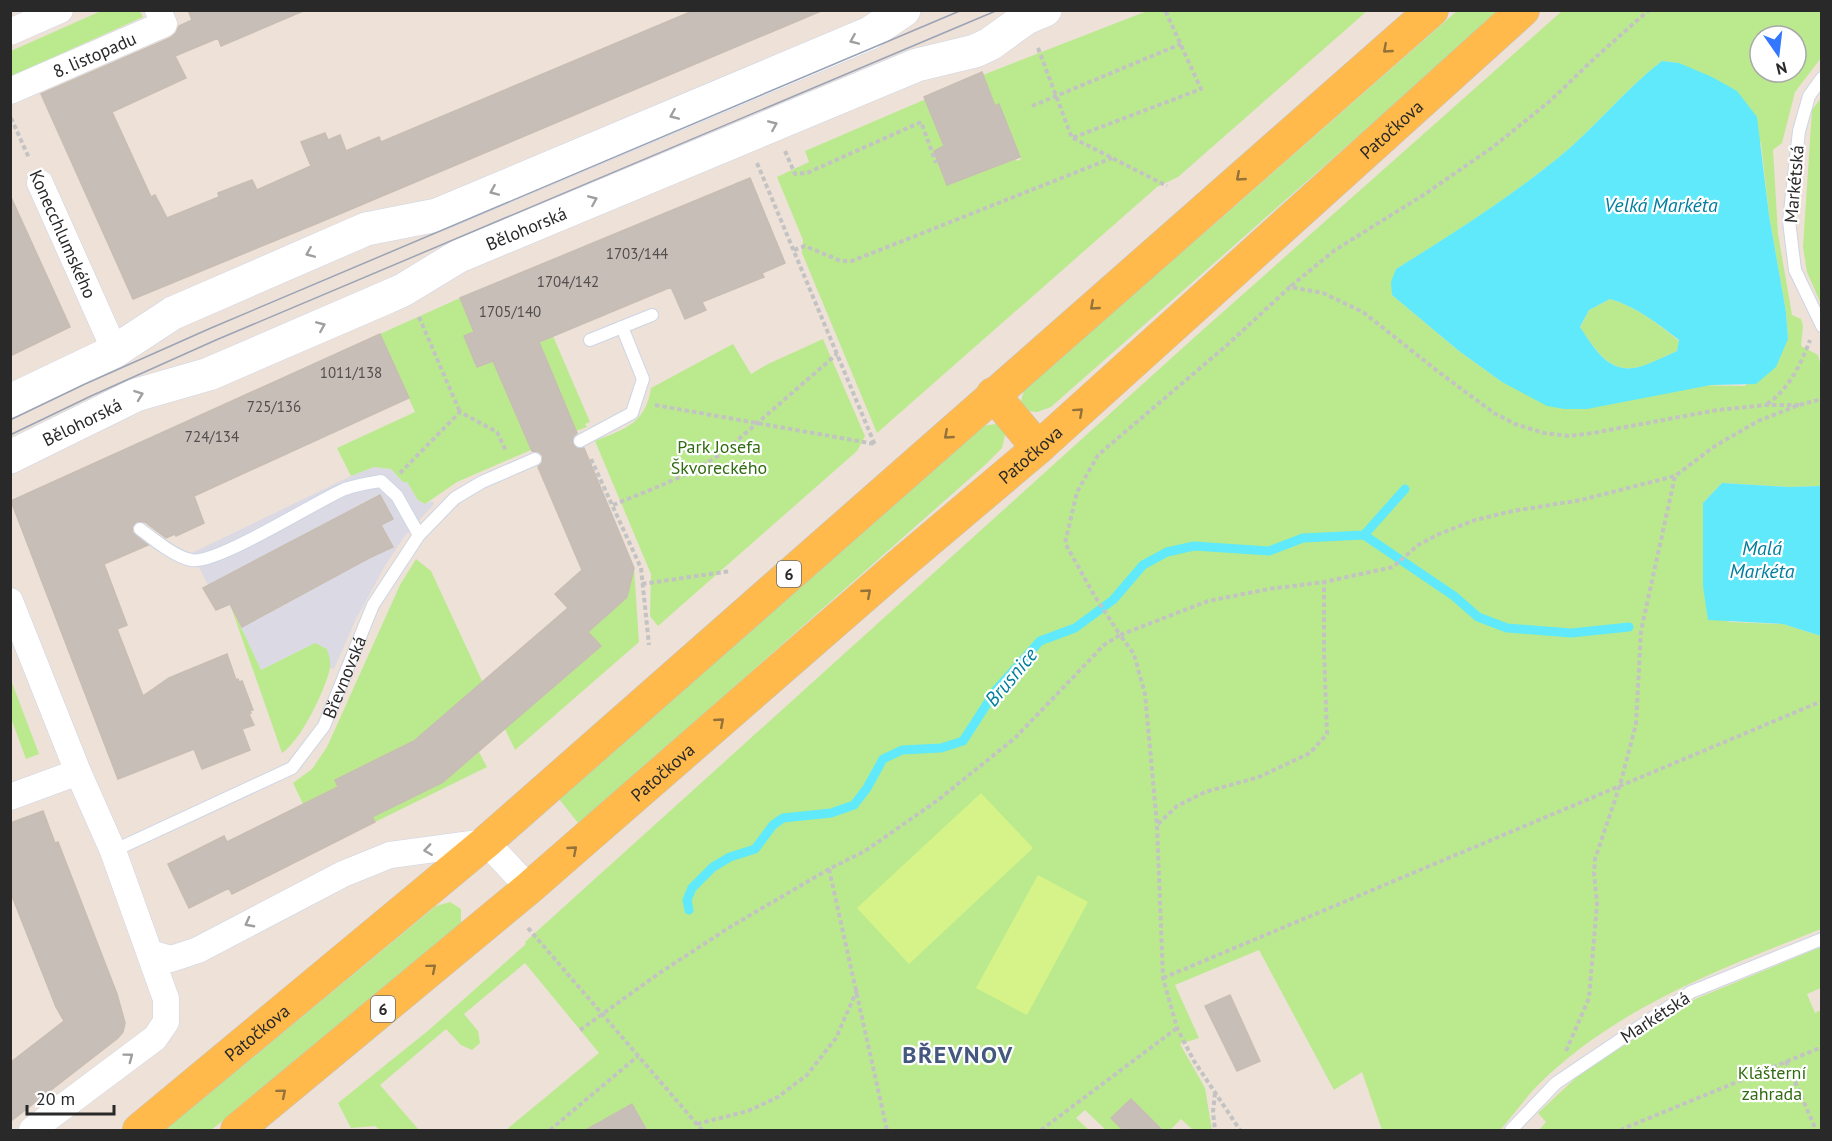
<svg xmlns="http://www.w3.org/2000/svg" width="1832" height="1141" font-family="'PT Sans',sans-serif">
<style>
.industrial{fill:#dbdae4}
.green{fill:#bbea8e;fill-rule:evenodd}
.pitch{fill:#d5f388}
.water{fill:#5fe9fb;fill-rule:evenodd}
.lines{fill:none;stroke-linecap:round;stroke-linejoin:round}
.stream{stroke:#5fe9fb;stroke-width:9}
.building{fill:#c8beb8;stroke:#c8bdb2;stroke-width:1.5}
.lane-casing{stroke:#cdd5e4;stroke-width:14}
.street-casing{stroke:#cdd5e4;stroke-width:27}
.secondary-casing{stroke:#cdd5e4;stroke-width:34}
.primary-casing{stroke:#c3c3c3;stroke-width:34}
.path{stroke:#c3c3c3;stroke-width:4;stroke-dasharray:4.5 3;stroke-linecap:butt}
.lane{stroke:#fff;stroke-width:12}
.street{stroke:#fff;stroke-width:26}
.secondary{stroke:#fff;stroke-width:33}
.primary{stroke:#ffba4b;stroke-width:33}
.tram{stroke:#9ba3b5;stroke-width:1.5}
.oneway{stroke:#9f9f9f}
.oneway2{stroke:#94723a}
.labels{text-anchor:middle;dominant-baseline:central;stroke-width:4.5;stroke-linejoin:round;paint-order:stroke}
.number-label{font-size:15px;fill:#514e4d}
.shield{fill:#fff;stroke:#696969;stroke-width:1.5}
.shield-label{font-size:16px;font-weight:bold;fill:#292929}
.street-label{font-size:18px;fill:#292929;stroke:#fff}
.park-label{font-size:18px;fill:#326c12;stroke:#fff}
.water-label{font-size:20px;font-style:italic;fill:#017f9e;stroke:#fff}
.district-label{font-size:24px;font-weight:bold;letter-spacing:1.5px;fill:#44577e;stroke:#fff}
</style>
<rect width="100%" height="100%" fill="#ede1d8"/>
<path class="industrial" d="M 374,467 L 391,469 L 403,482 L 407,482 L 418,500 L 425,504 L 432,501 L 434,504 L 404,537 L 385,566 L 356,619 L 334,669 L 330,668 L 330,659 L 309,646 L 261,670 L 230,605 L 216,610 L 203,588 L 208,585 L 192,553 L 351,476 Z"/>
<path class="green" d="M 101,11 L 140,11 L 143,17 L 11,76 L 11,51 Z
M 1147,11 L 1367,11 L 1178,177 L 1157,187 L 877,433 L 802,253 L 803,240 L 777,177 L 809,162 L 805,151 L 926,99 L 944,146 L 934,151 L 947,185 L 1009,161 L 1016,159 L 1017,161 L 1021,159 L 999,105 L 995,106 L 983,75 Z
M 1457,11 L 1500,11 L 1051,407 L 1037,412 L 1028,411 L 1021,401 L 1025,387 L 1218,221 Z
M 1562,11 L 1821,11 L 1821,58 L 1795,92 L 1782,143 L 1773,150 L 1778,234 L 1792,315 L 1801,319 L 1803,326 L 1801,346 L 1818,355 L 1821,367 L 1821,486 L 1789,487 L 1722,483 L 1703,503 L 1703,586 L 1729,622 L 1783,624 L 1821,636 L 1821,929 C 1720,969 1614,1008 1535,1088 C 1523,1101 1512,1117 1500,1130 L 1382,1130 L 1362,1072 L 1334,1090 L 1259,950 L 1175,985 L 1199,1038 L 1180,1044 L 1205,1088 L 1212,1130 L 1193,1130 L 1181,1119 L 1170,1130 L 1163,1130 L 1131,1099 L 1112,1118 L 1124,1130 L 1106,1130 L 1085,1110 L 1076,1118 L 1089,1130 L 647,1130 L 632,1104 L 586,1130 L 506,1130 L 599,1053 L 525,963 L 464,1014 L 478,1031 L 480,1043 L 472,1050 L 461,1045 L 446,1029 L 380,1085 L 419,1130 L 380,1130 L 375,1126 L 351,1128 L 338,1103 L 429,1030 L 526,944 L 525,942 L 1197,335 ZM 1760,36 L 1796,36 L 1796,72 L 1760,72 ZM 1662,61 L 1679,63 L 1761,143 L 1769,215 L 1786,312 L 1788,339 L 1745,386 L 1502,382 L 1459,351 L 1392,295 L 1396,269 C 1452,235 1507,199 1558,158 C 1595,128 1624,90 1662,61 Z
M 1821,98 L 1821,304 L 1807,272 L 1803,247 L 1812,110 Z
M 460,298 L 474,332 L 464,336 L 477,367 L 494,360 L 531,450 L 457,482 L 425,504 L 418,500 L 407,482 L 403,482 L 391,469 L 374,467 L 351,476 L 337,448 L 415,412 L 380,334 Z
M 1610,299 C 1637,307 1657,323 1679,341 L 1677,351 C 1665,356 1646,367 1633,368 C 1607,372 1593,345 1580,328 L 1589,310 Z
M 553,336 L 590,422 L 585,424 L 587,427 L 576,431 L 539,342 Z
M 823,339 L 865,436 L 857,451 L 658,626 L 650,616 L 651,574 L 595,441 C 625,429 646,423 651,388 L 733,344 L 751,374 L 768,364 Z
M 996,424 L 1006,431 L 1002,448 L 985,465 L 579,824 L 559,799 L 982,426 Z
M 416,559 L 431,571 L 483,683 L 414,741 L 335,780 L 338,787 L 303,804 L 293,783 L 312,769 L 327,747 L 400,585 Z
M 634,568 L 639,642 L 515,750 L 505,729 L 600,647 L 588,632 Z
M 230,604 L 261,670 L 315,643 L 327,649 C 329,656 331,661 330,668 C 326,689 300,742 282,753 Z
M 11,680 L 39,754 L 26,759 L 11,718 Z
M 479,752 L 487,767 L 375,822 L 372,817 L 443,782 Z
M 450,902 L 461,909 L 461,924 L 328,1038 L 211,1130 L 165,1130 L 436,906 Z
M 1821,947 L 1821,988 L 1807,994 L 1815,1013 L 1821,1010 L 1821,1130 L 1539,1130 L 1546,1122 L 1538,1113 L 1581,1073 L 1693,1000 Z"/>
<path class="pitch" d="M 981,793 L 1033,848 L 909,964 L 857,908 Z
M 1038,875 L 1088,902 L 1027,1015 L 976,988 Z"/>
<path class="water" d="M 1662,61 L 1679,63 L 1712,77 L 1737,91 L 1757,117 L 1769,215 L 1786,312 L 1788,339 L 1776,367 L 1756,384 L 1711,385 L 1587,409 L 1564,409 L 1547,406 L 1502,382 L 1459,351 L 1392,295 L 1391,282 L 1396,269 C 1451,235 1507,199 1558,158 C 1595,128 1624,90 1662,61 ZM 1610,299 C 1637,307 1657,323 1679,340 L 1677,351 C 1665,356 1645,367 1633,368 C 1607,372 1592,345 1580,327 L 1589,310 Z
M 1722,483 L 1789,487 L 1821,486 L 1821,636 L 1783,624 L 1708,620 L 1703,586 L 1703,503 Z"/>
<g class="lines">
<path class="stream" d="M 1364,535 L 1454,596 L 1478,617 L 1507,628 L 1571,633 L 1629,627
M 689,910 L 687,900 L 692,888 L 713,867 L 730,857 L 755,849 L 773,825 L 783,818 L 831,813 L 854,805 L 867,788 L 883,759 L 902,750 L 941,748 L 963,741 L 996,690 L 1040,641 L 1075,628 L 1113,600 L 1143,565 L 1167,552 L 1194,546 L 1269,551 L 1303,538 L 1364,535 L 1405,489"/>
</g>
<path class="building" d="M 188,10 L 303,11 L 221,46 L 218,38 L 175,56 L 186,78 L 112,112 L 151,197 L 155,195 L 167,218 L 219,197 L 218,193 L 252,180 L 257,190 L 311,166 L 301,142 L 325,133 L 328,140 L 340,135 L 346,151 L 379,137 L 381,142 L 695,10 L 821,11 L 318,223 L 133,299 L 41,94 L 170,38 L 176,33 L 179,26 L 192,20 Z
M 982,72 L 995,106 L 999,104 L 1020,157 L 947,185 L 934,151 L 944,146 L 924,97 Z
M 750,178 L 785,263 L 762,273 L 764,277 L 702,302 L 706,310 L 685,319 L 671,287 L 539,342 L 577,433 L 573,437 L 573,444 L 576,448 L 584,448 L 634,568 L 627,597 L 588,632 L 601,646 L 443,782 L 372,817 L 375,822 L 232,894 L 229,888 L 189,908 L 168,864 L 224,836 L 227,842 L 338,787 L 335,780 L 414,741 L 568,608 L 555,594 L 582,570 L 538,467 L 542,463 L 543,456 L 539,452 L 532,451 L 493,361 L 477,367 L 464,336 L 474,332 L 460,298 Z
M 10,195 L 70,327 L 10,356 Z
M 380,334 L 409,398 L 194,496 L 204,523 L 176,536 L 175,534 L 166,538 L 145,522 L 136,522 L 132,527 L 133,533 L 148,545 L 104,564 L 127,625 L 117,629 L 143,696 L 169,678 L 227,654 L 236,680 L 238,679 L 239,682 L 242,681 L 253,710 L 250,710 L 251,713 L 249,714 L 254,725 L 242,729 L 250,750 L 202,769 L 194,749 L 118,779 L 11,501 Z
M 380,495 L 393,519 L 381,525 L 393,547 L 369,558 L 242,627 L 230,604 L 216,610 L 203,588 Z
M 43,811 L 55,843 L 58,842 L 117,994 L 125,1023 L 123,1032 L 118,1038 L 11,1121 L 11,1062 L 64,1021 L 56,1007 L 10,891 L 10,823 Z
M 1230,995 L 1260,1061 L 1237,1071 L 1205,1006 Z
M 1131,1099 L 1163,1131 L 1124,1131 L 1111,1118 Z
M 632,1104 L 647,1131 L 584,1131 Z"/>
<g class="lines">
<defs>
<g id="lane">
<path d="M 1822,78 L 1809,96 L 1799,131 L 1789,221 L 1795,270 L 1822,326"/>
<path d="M 590,340 L 652,315"/>
<path d="M 580,441 L 632,413 L 643,379 L 622,327"/>
<path d="M 140,529 C 153,539 175,557 191,560 C 215,566 316,501 345,489 C 356,485 369,483 381,481 L 397,496 L 419,535"/>
<path id="s1" d="M 113,851 L 292,768 L 324,726 L 373,605 L 419,535 L 455,498 L 482,482 L 535,459"/>
<path d="M 1511,1130 L 1556,1083 L 1691,992 L 1822,939"/>
</g>
<g id="street">
<path d="M 10,32 L 60,10"/>
<path id="s2" d="M 10,91 L 164,24 L 158,10"/>
<path d="M 40,183 L 115,351"/>
<path d="M 10,601 L 78,772 L 113,851 L 166,999 L 166,1022 L 155,1038 L 32,1130"/>
<path d="M 10,797 L 78,772"/>
<path d="M 150,953 L 171,959 L 198,950 L 343,874 L 390,855 L 486,842 L 529,888"/>
</g>
<g id="secondary">
<path d="M 10,401 L 115,351 L 173,313 L 357,233 L 366,229 L 437,215 L 870,33 L 904,10"/>
<path id="s3" d="M 10,457 L 136,395 L 209,374 L 385,298 L 403,290 L 459,256 L 917,65 L 975,51 L 990,44 L 1026,18 L 1045,10"/>
</g>
<g id="primary">
<path d="M 993,394 L 1038,448"/>
<path id="s4" d="M 139,1130 L 486,842 L 1432,10"/>
<path id="s5" d="M 237,1130 L 529,888 L 902,563 L 1038,448 L 1523,10"/>
</g>
</defs>
<use href="#lane" class="lane-casing"/>
<use href="#street" class="street-casing"/>
<use href="#secondary" class="secondary-casing"/>
<use href="#primary" class="primary-casing"/>
<path class="path" d="M 1038,48 L 1072,138 L 1201,89 L 1165,10
M 1032,106 L 1181,44
M 11,118 L 29,158
M 1073,138 L 1167,186
M 785,151 L 795,174 L 807,173 L 921,122 L 936,163
M 757,163 L 875,445
M 794,250 L 805,246 L 841,261 L 852,261 L 1112,158
M 1291,286 L 1335,250 L 1425,194 L 1493,147 L 1550,101 L 1597,56 L 1649,10
M 419,317 L 460,412
M 1767,404 C 1789,389 1801,364 1810,340
M 655,405 L 875,444
M 1799,405 L 1766,405 L 1717,410 L 1593,433 L 1569,436 L 1544,433 L 1515,424 L 1494,413 L 1440,373 L 1363,312 L 1323,293 L 1290,287 L 1226,346 L 1098,455 L 1077,492 L 1065,543 L 1094,595 L 1120,635 L 1208,601 L 1269,589 L 1324,582 L 1393,567 L 1418,545 L 1439,534 L 1475,520 L 1513,511 L 1581,500 L 1675,476 L 1715,446 L 1758,421 L 1799,405 L 1822,399
M 591,459 L 641,568 L 649,645
M 400,473 L 460,412 L 497,432 L 506,451
M 613,505 C 652,489 691,475 725,451 L 837,354
M 642,584 L 731,571
M 1158,824 L 1177,806 L 1205,792 L 1259,777 L 1310,753 L 1327,734 L 1324,650 L 1324,582
M 829,869 L 887,1130
M 528,928 L 702,1130
M 1163,978 L 1822,701
M 580,1030 L 661,972 L 730,927 L 829,869 L 865,851 L 938,800 L 1015,738 L 1104,645 L 1120,635 L 1134,654 L 1145,694 L 1157,825 L 1163,978 L 1177,1028 L 1194,1061 L 1240,1130
M 1566,1051 L 1589,998 L 1597,904 L 1594,873 L 1595,859 L 1620,785 L 1636,724 L 1641,631 L 1675,476
M 1786,1061 L 1816,1130
M 1215,1093 L 1213,1112 L 1215,1130
M 697,1124 L 748,1111 L 778,1097 L 807,1075 L 836,1038 L 857,990
M 550,1130 L 638,1056
M 1041,1130 L 1177,1028
M 1620,1130 L 1822,1047"/>
<use href="#lane" class="lane"/>
<use href="#street" class="street"/>
<use href="#secondary" class="secondary"/>
<use href="#primary" class="primary"/>
<path class="tram" d="M 10,420 L 85,384 L 211,328 L 962,10
M 10,435 L 91,396 L 216,340 L 998,10"/>
</g>
<defs><path id="oneway-chevron" d="M-2-3.5L2.5 0L-2 3.5" fill="none" stroke-width="1.6" stroke-linecap="round" stroke-linejoin="round" transform="scale(1.5)"/></defs>
<g class="oneway">
<use href="#oneway-chevron" transform="translate(854 40) rotate(157)"/>
<use href="#oneway-chevron" transform="translate(674 115) rotate(157)"/>
<use href="#oneway-chevron" transform="translate(773 125) rotate(-23)"/>
<use href="#oneway-chevron" transform="translate(494 191) rotate(157)"/>
<use href="#oneway-chevron" transform="translate(593 200) rotate(-23)"/>
<use href="#oneway-chevron" transform="translate(310 253) rotate(157)"/>
<use href="#oneway-chevron" transform="translate(321 326) rotate(-23)"/>
<use href="#oneway-chevron" transform="translate(139 395) rotate(-20)"/>
<use href="#oneway-chevron" transform="translate(428 850) rotate(172)"/>
<use href="#oneway-chevron" transform="translate(249 923) rotate(152)"/>
<use href="#oneway-chevron" transform="translate(129 1057) rotate(-37)"/>
</g>
<g class="oneway2">
<use href="#oneway-chevron" transform="translate(1387 49) rotate(139)"/>
<use href="#oneway-chevron" transform="translate(1240 177) rotate(139)"/>
<use href="#oneway-chevron" transform="translate(1094 306) rotate(139)"/>
<use href="#oneway-chevron" transform="translate(1079 412) rotate(-42)"/>
<use href="#oneway-chevron" transform="translate(948 435) rotate(139)"/>
<use href="#oneway-chevron" transform="translate(867 593) rotate(-41)"/>
<use href="#oneway-chevron" transform="translate(720 722) rotate(-41)"/>
<use href="#oneway-chevron" transform="translate(573 850) rotate(-41)"/>
<use href="#oneway-chevron" transform="translate(432 968) rotate(-40)"/>
<use href="#oneway-chevron" transform="translate(282 1093) rotate(-40)"/>
</g>
<g class="labels">
<g class="number-label">
<text x="637" y="253">1703/144</text>
<text x="568" y="281">1704/142</text>
<text x="510" y="311">1705/140</text>
<text x="351" y="372">1011/138</text>
<text x="274" y="406">725/136</text>
<text x="212" y="436">724/134</text>
</g>
<g class="shield">
<rect x="777" y="561" width="24" height="26" rx="4.5"/>
<rect x="371" y="996" width="24" height="26" rx="4.5"/>
</g>
<g class="shield-label">
<text x="789" y="574">6</text>
<text x="383" y="1009">6</text>
</g>
<g class="street-label">
<text stroke="none"><textPath href="#s2" startOffset="92">8. listopadu</textPath></text>
<text stroke="none"><textPath href="#s5" startOffset="1528">Patočkova</textPath></text>
<text transform="translate(1794 184) rotate(-85)">Markétská</text>
<text stroke="none"><textPath href="#s3" startOffset="566">Bělohorská</textPath></text>
<text transform="translate(63 234) rotate(66)">Konecchlumského</text>
<text stroke="none"><textPath href="#s3" startOffset="80">Bělohorská</textPath></text>
<text stroke="none"><textPath href="#s5" startOffset="1042">Patočkova</textPath></text>
<text stroke="none"><textPath href="#s1" startOffset="303">Břevnovská</textPath></text>
<text stroke="none"><textPath href="#s5" startOffset="556">Patočkova</textPath></text>
<text transform="translate(1655 1017) rotate(-33)">Markétská</text>
<text stroke="none"><textPath href="#s4" startOffset="153">Patočkova</textPath></text>
</g>
<g class="park-label">
<text x="719" y="446">Park Josefa<tspan x="719" dy="21">Škvoreckého</tspan></text>
<text x="1772" y="1072">Klášterní<tspan x="1772" dy="21">zahrada</tspan></text>
</g>
<g class="water-label">
<text x="1661" y="205">Velká Markéta</text>
<text x="1762" y="548">Malá<tspan x="1762" dy="23">Markéta</tspan></text>
<text transform="translate(1011 677) rotate(-50)">Brusnice</text>
</g>
<g class="district-label">
<text x="958" y="1054">BŘEVNOV</text>
</g>
</g>
<rect width="1832" height="1141" fill="none" stroke="#292929" stroke-width="24"/>
<g transform="translate(1778 54) rotate(166)"><circle r="28" fill="#ffffff" stroke="#a9a9a9" stroke-width="1.5"/>
<path d="M0-4.5L10 22L0 15L-10 22Z" fill="#3377ff"/>
<text y="-9" font-size="16" font-weight="bold" text-anchor="middle" fill="#292929">N</text>
</g>
<path d="M27 1105v9h87v-9" fill="none" stroke="#292929" stroke-width="3"/>
<text x="36" y="1105" font-size="18" fill="#292929" stroke="#ffffff" stroke-width="4.5" paint-order="stroke">20 m</text>
</svg>
